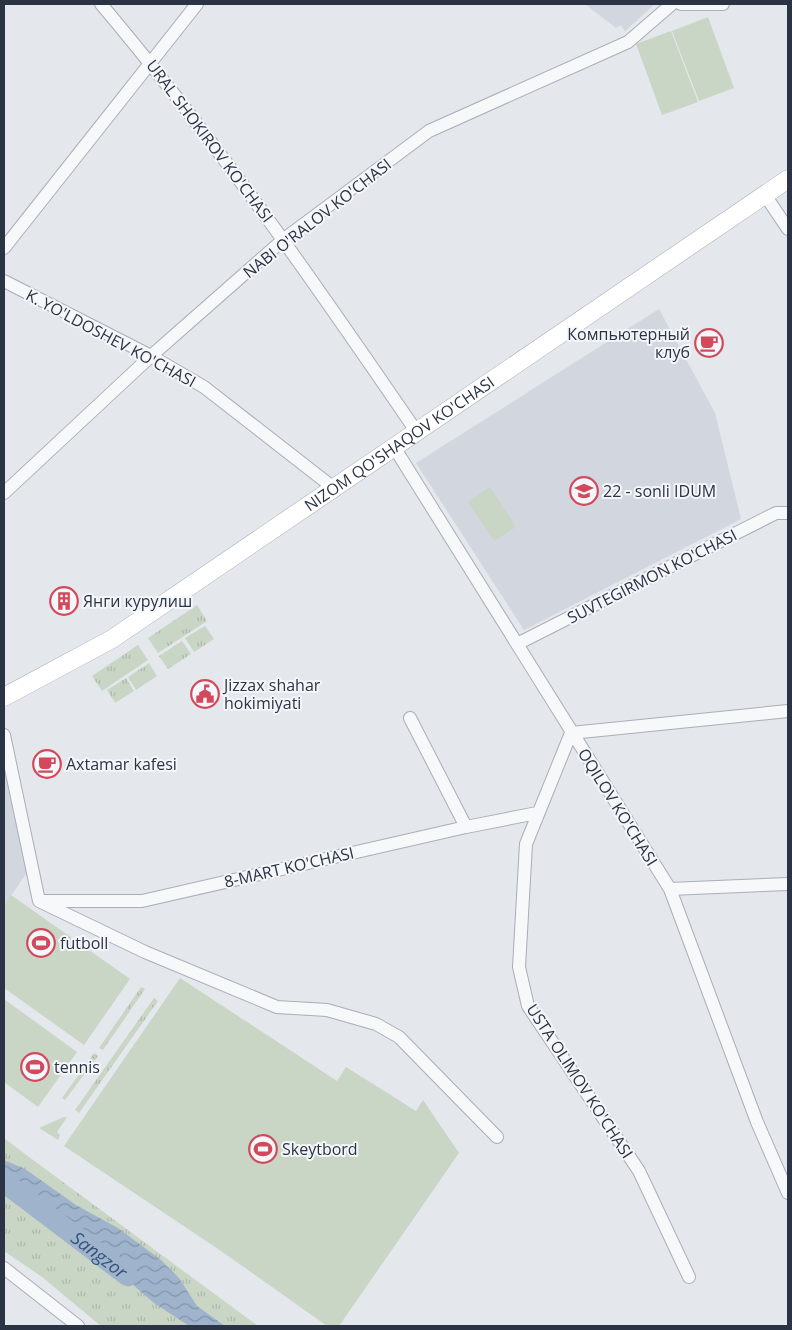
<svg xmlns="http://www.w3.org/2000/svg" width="792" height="1330" font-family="'Open Sans',sans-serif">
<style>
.built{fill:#d2d6de}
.grass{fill:url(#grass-tufts)}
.pitch{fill:#c9d6c5}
.water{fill:url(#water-waves)}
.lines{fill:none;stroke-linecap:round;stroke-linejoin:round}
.river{stroke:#9fb4cc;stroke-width:21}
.minor-casing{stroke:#a9aeb7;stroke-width:14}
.secondary-casing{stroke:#a9aeb7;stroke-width:19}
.minor{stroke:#f7f8fa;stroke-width:12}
.secondary{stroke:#fff;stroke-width:18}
.labels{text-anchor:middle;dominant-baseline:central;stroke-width:4;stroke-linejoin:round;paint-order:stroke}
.street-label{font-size:16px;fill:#2b3445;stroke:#f4f6f9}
.poi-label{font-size:16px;fill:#2b3445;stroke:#f4f6f9;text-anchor:start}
.water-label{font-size:18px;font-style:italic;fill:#34527a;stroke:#f4f6f9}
</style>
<defs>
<pattern id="grass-tufts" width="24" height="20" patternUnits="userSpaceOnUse" patternTransform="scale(1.25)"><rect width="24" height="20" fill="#c9d6c5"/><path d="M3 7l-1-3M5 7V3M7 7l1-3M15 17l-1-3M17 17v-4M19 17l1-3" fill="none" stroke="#adb8ab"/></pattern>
<pattern id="water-waves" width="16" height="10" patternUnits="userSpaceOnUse" patternTransform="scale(1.25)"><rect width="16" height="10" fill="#9fb4cc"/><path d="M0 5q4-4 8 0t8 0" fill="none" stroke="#8293a7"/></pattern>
</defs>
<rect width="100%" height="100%" fill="#e4e7ec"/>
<path class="built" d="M 585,4 L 655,4 L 625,31 L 621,25 L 616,28 Z
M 659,309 L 715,413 L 741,519 L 524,630 L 416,463 Z
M 4,765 L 28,871 L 4,906 Z"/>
<path class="grass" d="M 197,605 L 207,621 L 158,653 L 148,638 Z
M 205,626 L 214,639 L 194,652 L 185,638 Z
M 182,641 L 191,654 L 168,669 L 159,656 Z
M 138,645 L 148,660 L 102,691 L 92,676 Z
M 149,663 L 157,676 L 136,690 L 128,677 Z
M 126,678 L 134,691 L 115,703 L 107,690 Z
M 141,987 L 145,989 L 103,1050 L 99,1048 Z
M 154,998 L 158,1001 L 79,1113 L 75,1110 Z
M 94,1053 L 98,1056 L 65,1100 L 62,1098 Z
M 64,1117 L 67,1117 L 57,1132 L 60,1135 L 58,1140 L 39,1128 Z
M 4,1138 L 25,1154 L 258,1326 L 101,1326 L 42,1277 L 4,1251 Z"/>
<path class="pitch" d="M 708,17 L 734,88 L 699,101 L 672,31 Z
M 671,31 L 698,102 L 662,115 L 636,44 Z
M 490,487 L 516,527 L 494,541 L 468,502 Z
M 11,895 L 130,979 L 84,1045 L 4,988 L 4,906 Z
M 180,978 L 337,1081 L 346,1067 L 416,1111 L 423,1100 L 459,1153 L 339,1326 L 327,1326 L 221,1251 L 64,1146 Z
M 4,999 L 77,1052 L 38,1107 L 4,1082 Z"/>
<path class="water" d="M 4,1160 L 25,1169 L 76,1205 L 118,1228 L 161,1260 L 179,1278 L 197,1306 L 225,1326 L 189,1326 L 154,1303 L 111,1266 L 81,1228 L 22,1189 L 4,1182 Z"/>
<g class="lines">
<path class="river" id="s1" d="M 4,1182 L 128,1276"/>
<defs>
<path id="minor" d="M 101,4 C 215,139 316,285 416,431
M 681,4 L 723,4
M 765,195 L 788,229
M 4,248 L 197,4
M 4,281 L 151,356 L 204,387 L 335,489
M 394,447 L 670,889 L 757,1122 L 788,1193
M 4,493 L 151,356 L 284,239 L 429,131 L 628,42 L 672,4
M 517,644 L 776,513 L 788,513
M 410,718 L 466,827
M 4,735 L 39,901 L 145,952 L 277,1007 L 327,1010 L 376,1024 L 399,1037 L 497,1137
M 670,889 L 788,884
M 44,901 L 142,901 L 466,827 L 537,813
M 4,1268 L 78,1326
M 689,1277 L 639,1171 L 528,1006 L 519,967 L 526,844 L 571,733 L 788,711"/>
<g id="secondary">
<path id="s2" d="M 4,697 L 112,639 L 788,179"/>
</g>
</defs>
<use href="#minor" class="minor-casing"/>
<use href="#secondary" class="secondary-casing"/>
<use href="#minor" class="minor"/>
<use href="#secondary" class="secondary"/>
</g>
<defs>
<symbol id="cafe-ring" viewBox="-11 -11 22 22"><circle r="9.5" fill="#f4f6f9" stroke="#d1495b" stroke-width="1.5"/><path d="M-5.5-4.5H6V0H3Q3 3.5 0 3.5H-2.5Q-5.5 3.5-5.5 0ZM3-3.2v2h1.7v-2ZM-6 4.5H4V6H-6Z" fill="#d1495b"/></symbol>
<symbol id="school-ring" viewBox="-11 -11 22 22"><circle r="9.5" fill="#f4f6f9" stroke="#d1495b" stroke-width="1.5"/><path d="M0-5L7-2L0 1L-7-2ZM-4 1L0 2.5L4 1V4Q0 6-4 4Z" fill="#d1495b"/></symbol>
<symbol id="building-ring" viewBox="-11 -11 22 22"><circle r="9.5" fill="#f4f6f9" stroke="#d1495b" stroke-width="1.5"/><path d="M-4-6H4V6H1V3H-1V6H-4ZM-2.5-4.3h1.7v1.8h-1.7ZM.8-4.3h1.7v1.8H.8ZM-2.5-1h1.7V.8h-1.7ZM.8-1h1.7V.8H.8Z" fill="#d1495b"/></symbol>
<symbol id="civic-ring" viewBox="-11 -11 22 22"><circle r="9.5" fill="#f4f6f9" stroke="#d1495b" stroke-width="1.5"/><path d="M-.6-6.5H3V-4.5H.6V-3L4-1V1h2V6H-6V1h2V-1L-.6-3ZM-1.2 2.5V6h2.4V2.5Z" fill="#d1495b"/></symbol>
<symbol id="stadium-ring" viewBox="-11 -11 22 22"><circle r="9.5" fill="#f4f6f9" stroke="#d1495b" stroke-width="1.5"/><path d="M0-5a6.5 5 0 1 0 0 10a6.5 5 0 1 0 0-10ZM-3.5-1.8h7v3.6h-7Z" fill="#d1495b"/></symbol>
</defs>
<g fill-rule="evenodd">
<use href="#cafe-ring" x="693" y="327" width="32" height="32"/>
<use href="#school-ring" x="568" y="475" width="32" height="32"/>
<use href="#building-ring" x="48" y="585" width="32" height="32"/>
<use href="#civic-ring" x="189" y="678" width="32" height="32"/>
<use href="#cafe-ring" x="31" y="748" width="32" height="32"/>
<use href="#stadium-ring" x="25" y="927" width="32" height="32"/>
<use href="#stadium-ring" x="19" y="1051" width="32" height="32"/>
<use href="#stadium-ring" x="247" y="1133" width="32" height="32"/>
</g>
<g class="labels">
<g class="street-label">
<text transform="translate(210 141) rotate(53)">URAL SHOKIROV KO'CHASI</text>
<text transform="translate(317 218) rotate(-38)">NABI O'RALOV KO'CHASI</text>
<text transform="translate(111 338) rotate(28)">K. YO'LDOSHEV KO'CHASI</text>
<text stroke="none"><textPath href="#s2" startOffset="470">NIZOM QO'SHAQOV KO'CHASI</textPath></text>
<text transform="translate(652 576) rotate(-27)">SUVTEGIRMON KO'CHASI</text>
<text transform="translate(618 807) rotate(58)">OQILOV KO'CHASI</text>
<text transform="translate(289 867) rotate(-13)">8-MART KO'CHASI</text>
<text transform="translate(580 1081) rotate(57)">USTA OLIMOV KO'CHASI</text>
</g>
<g class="poi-label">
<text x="690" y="334" text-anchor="end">Компьютерный<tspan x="690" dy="18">клуб</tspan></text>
<text x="603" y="491">22 - sonli IDUM</text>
<text x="83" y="601">Янги курулиш</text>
<text x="224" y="685">Jizzax shahar<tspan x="224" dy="18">hokimiyati</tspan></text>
<text x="66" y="764">Axtamar kafesi</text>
<text x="60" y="943">futboll</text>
<text x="54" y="1067">tennis</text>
<text x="282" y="1149">Skeytbord</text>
</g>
<g class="water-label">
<text stroke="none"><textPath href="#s1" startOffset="120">Sangzor</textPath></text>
</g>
</g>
<rect width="792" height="1330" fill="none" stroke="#2b3445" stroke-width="10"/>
</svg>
